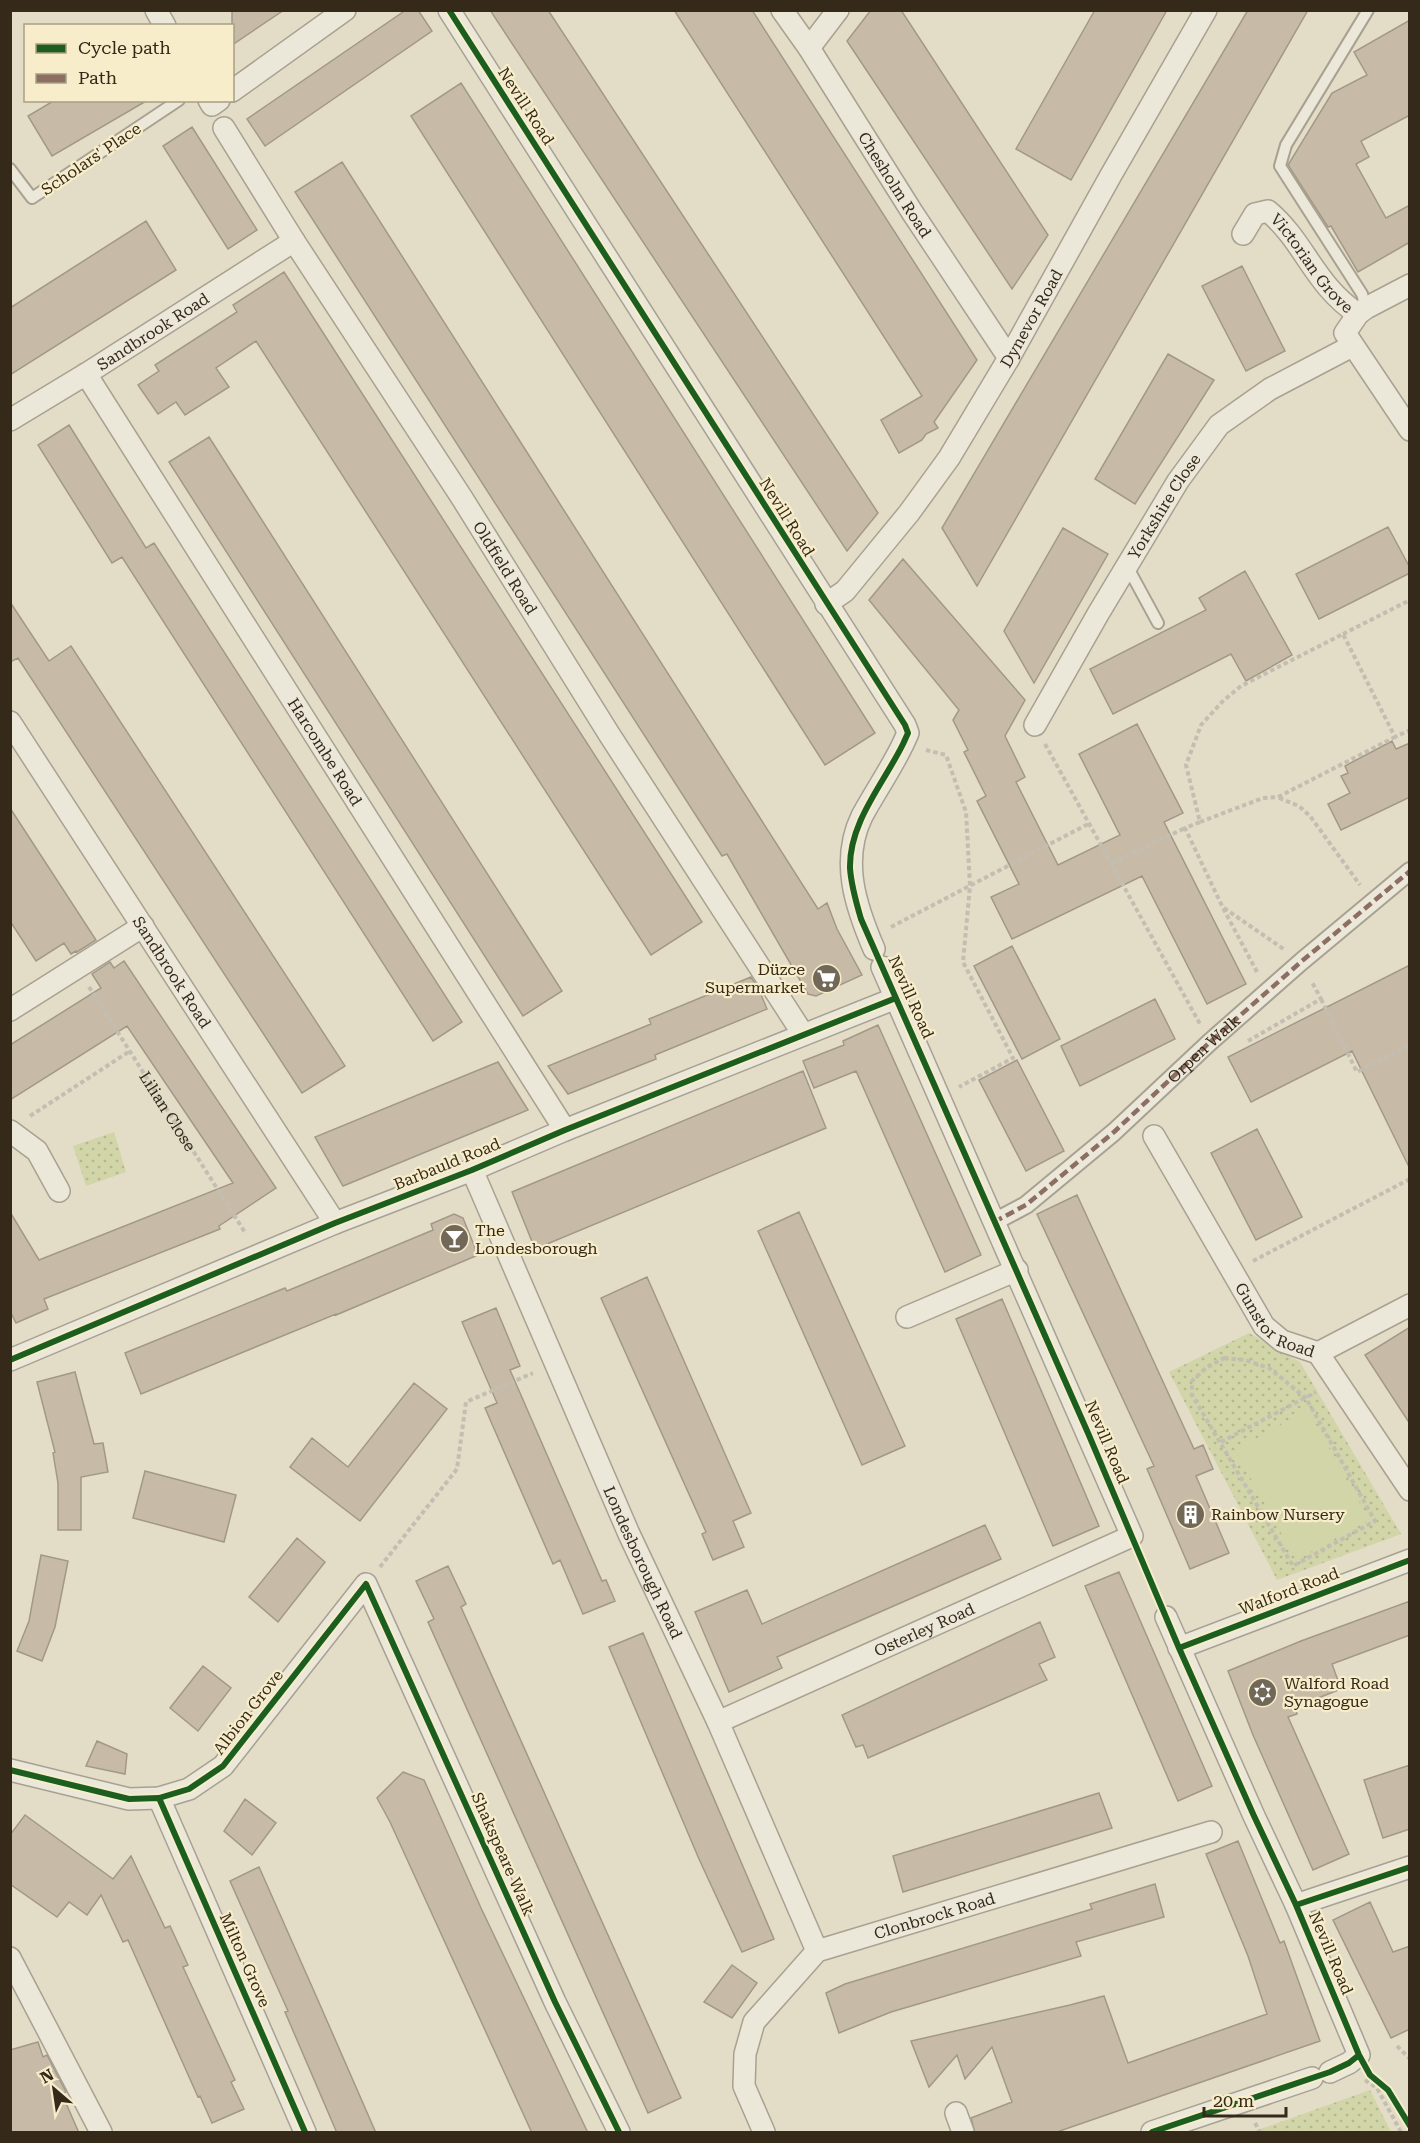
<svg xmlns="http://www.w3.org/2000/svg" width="1420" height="2143" font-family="'Roboto Serif',serif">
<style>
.park{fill:url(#park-dots)}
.pitch{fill:#d1d5a8}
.building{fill:#c7bba8;stroke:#a39887;stroke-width:1.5}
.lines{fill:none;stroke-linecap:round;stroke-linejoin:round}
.service-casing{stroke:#a8a191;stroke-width:14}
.pedestrian-casing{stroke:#a8a191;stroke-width:20}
.minor-casing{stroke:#a8a191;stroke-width:24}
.path{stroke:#c3beb1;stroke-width:4;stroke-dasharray:4.5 3;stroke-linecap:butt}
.service{stroke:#ebe7d9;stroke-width:10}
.pedestrian{stroke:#ebe7d9;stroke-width:16}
.minor{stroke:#ebe7d9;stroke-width:21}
.quiet{stroke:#8d6e63;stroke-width:4.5;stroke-dasharray:9 4.5;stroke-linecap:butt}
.cycleway-casing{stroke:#f7edca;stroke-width:10}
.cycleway{stroke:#1b5e20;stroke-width:6}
.labels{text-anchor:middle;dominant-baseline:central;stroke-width:4.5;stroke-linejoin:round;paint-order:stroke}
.street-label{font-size:16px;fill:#35291a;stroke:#f7edca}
.poi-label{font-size:16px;fill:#35291a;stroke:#f7edca;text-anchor:start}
</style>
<defs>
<pattern id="park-dots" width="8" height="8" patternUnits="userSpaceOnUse" patternTransform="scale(1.5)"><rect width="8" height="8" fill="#d1d5a8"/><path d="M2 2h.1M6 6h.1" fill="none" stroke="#b4b790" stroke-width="1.8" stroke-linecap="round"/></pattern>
</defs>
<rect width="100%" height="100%" fill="#e3ddc7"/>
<path class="park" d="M 114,1132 L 126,1172 L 86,1186 L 73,1146 Z
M 1249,1333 L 1300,1362 L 1401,1534 L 1277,1580 L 1169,1372 Z
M 1370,2090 L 1391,2132 L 1249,2132 L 1258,2130 Z"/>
<path class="pitch" d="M 1308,1410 L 1369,1520 L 1296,1560 L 1235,1450 Z"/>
<path class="building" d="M 232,10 L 284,10 L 232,45 Z
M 406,10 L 418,10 L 432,31 L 265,146 L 247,119 Z
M 490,10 L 548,10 L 878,513 L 847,551 Z
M 674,10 L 752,10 L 977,360 L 934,422 L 938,428 L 926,434 L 922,440 L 899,453 L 881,420 L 922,396 Z
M 871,10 L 901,10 L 1048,235 L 1012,289 L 847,41 Z
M 1095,10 L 1167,10 L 1071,180 L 1016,149 Z
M 1248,10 L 1308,10 L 977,586 L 942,528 Z
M 1410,20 L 1410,115 L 1361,141 L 1369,157 L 1356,164 L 1386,218 L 1410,205 L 1410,242 L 1358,272 L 1331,226 L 1328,227 L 1288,165 L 1332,93 L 1367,75 L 1354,52 Z
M 461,83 L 875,733 L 825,765 L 411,116 Z
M 55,100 L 148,100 L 52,156 L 28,116 Z
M 192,127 L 257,230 L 228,249 L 163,146 Z
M 342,162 L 818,909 L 827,903 L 837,929 L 862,975 L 816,996 L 808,994 L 727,854 L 722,856 L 295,192 Z
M 146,221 L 176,270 L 10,375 L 10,308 Z
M 1242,266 L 1285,351 L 1246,371 L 1202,286 Z
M 284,272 L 702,922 L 651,955 L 256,341 L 216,368 L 229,387 L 185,415 L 176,402 L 158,414 L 138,385 L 159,371 L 155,365 L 237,312 L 233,305 Z
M 1168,354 L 1214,380 L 1135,504 L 1095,479 Z
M 69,425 L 146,548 L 154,543 L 462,1022 L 433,1041 L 122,557 L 112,563 L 38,445 Z
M 209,437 L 562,991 L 523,1016 L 169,462 Z
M 1388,527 L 1410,568 L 1410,573 L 1319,619 L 1296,574 Z
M 1063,528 L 1108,554 L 1034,683 L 1004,631 Z
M 903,559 L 1025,700 L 1005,736 L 1025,777 L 1016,782 L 1058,865 L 1120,835 L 1079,754 L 1137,724 L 1183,813 L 1164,822 L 1246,984 L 1207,1004 L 1142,876 L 1012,939 L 991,897 L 1019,884 L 977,801 L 986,796 L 964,752 L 968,750 L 953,720 L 959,710 L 869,600 Z
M 1245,571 L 1292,655 L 1246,681 L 1231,654 L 1113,714 L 1090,669 L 1206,610 L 1199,598 Z
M 10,602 L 49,661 L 71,646 L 345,1066 L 302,1093 L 18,658 L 10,662 Z
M 1392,741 L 1396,749 L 1410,743 L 1410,797 L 1341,830 L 1328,804 L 1350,793 L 1341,776 L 1348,773 L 1345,766 Z
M 10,808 L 96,940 L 77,952 L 76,951 L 71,954 L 64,943 L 36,961 L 10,921 Z
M 1012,946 L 1060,1039 L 1022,1059 L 974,966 Z
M 124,961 L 276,1188 L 219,1226 L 220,1229 L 44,1299 L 48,1309 L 16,1323 L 10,1311 L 10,1212 L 39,1260 L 233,1183 L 127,1026 L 10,1100 L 10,1045 L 101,988 L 92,974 L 110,962 L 114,968 Z
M 1410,965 L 1410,1169 L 1352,1051 L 1251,1102 L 1228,1057 Z
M 751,977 L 759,990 L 767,1009 L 655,1055 L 656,1059 L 568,1094 L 548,1066 L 651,1024 L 649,1019 Z
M 1155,999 L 1175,1039 L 1080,1086 L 1061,1046 Z
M 878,1025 L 981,1255 L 945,1272 L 856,1071 L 814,1088 L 803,1061 L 844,1045 L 843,1041 Z
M 1017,1060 L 1064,1151 L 1026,1171 L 979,1080 Z
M 498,1062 L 528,1110 L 343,1186 L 315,1137 Z
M 803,1071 L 826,1128 L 535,1249 L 512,1192 Z
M 1257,1129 L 1302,1217 L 1256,1240 L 1211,1153 Z
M 1077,1195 L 1194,1449 L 1203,1445 L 1213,1469 L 1196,1476 L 1229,1553 L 1190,1569 L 1147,1469 L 1154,1466 L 1037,1214 Z
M 799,1212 L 905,1446 L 862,1465 L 758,1231 Z
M 454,1214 L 463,1218 L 478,1255 L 336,1315 L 336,1314 L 141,1394 L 125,1353 L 285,1288 L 287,1291 L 433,1230 L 431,1224 Z
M 647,1277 L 751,1513 L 733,1521 L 744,1547 L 713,1560 L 702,1534 L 706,1532 L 601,1298 Z
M 1002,1299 L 1099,1526 L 1053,1546 L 956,1319 Z
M 496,1308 L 520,1366 L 510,1370 L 602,1581 L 606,1580 L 615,1601 L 583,1614 L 560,1560 L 553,1564 L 485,1408 L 497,1403 L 462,1322 Z
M 1410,1327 L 1410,1424 L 1365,1355 Z
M 75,1372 L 94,1444 L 103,1443 L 108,1472 L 81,1477 L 81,1530 L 58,1530 L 58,1483 L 53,1453 L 55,1452 L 37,1382 Z
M 414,1383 L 447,1409 L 360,1521 L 290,1467 L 312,1438 L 348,1467 Z
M 145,1471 L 236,1495 L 224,1542 L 133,1518 Z
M 985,1525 L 1001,1559 L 777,1657 L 782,1668 L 729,1692 L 695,1612 L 747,1590 L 762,1624 Z
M 297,1538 L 325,1562 L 278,1622 L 249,1597 Z
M 41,1555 L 68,1561 L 55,1627 L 42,1661 L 17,1651 L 29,1621 Z
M 448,1566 L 466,1604 L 461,1607 L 681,2098 L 648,2113 L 428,1622 L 434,1619 L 416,1581 Z
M 1119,1572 L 1212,1786 L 1178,1801 L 1085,1586 Z
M 1410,1601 L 1410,1635 L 1332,1664 L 1341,1689 L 1295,1707 L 1297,1714 L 1288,1717 L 1349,1854 L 1313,1870 L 1253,1735 L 1228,1671 L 1301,1641 Z
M 1040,1622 L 1055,1657 L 1039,1664 L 1047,1680 L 868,1758 L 863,1745 L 856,1747 L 842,1715 Z
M 643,1633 L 774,1939 L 742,1952 L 699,1859 L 609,1647 Z
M 203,1666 L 231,1688 L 198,1731 L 170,1708 Z
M 97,1741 L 127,1754 L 125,1774 L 86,1766 Z
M 1410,1765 L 1410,1829 L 1383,1838 L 1364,1780 Z
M 403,1772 L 424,1780 L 481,1908 L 588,2133 L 532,2133 L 390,1822 L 377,1798 Z
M 1099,1793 L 1112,1828 L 903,1892 L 893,1856 Z
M 245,1799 L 276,1823 L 252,1855 L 224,1831 Z
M 25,1815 L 113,1879 L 131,1856 L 165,1928 L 170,1926 L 188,1965 L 183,1967 L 235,2080 L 231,2082 L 244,2109 L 212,2123 L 200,2096 L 198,2097 L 128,1940 L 123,1942 L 101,1895 L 87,1915 L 69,1902 L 57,1917 L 10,1884 L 10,1835 Z
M 1238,1841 L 1280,1943 L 1284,1941 L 1320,2041 L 1054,2133 L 975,2133 L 971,2118 L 1012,2102 L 992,2047 L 965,2079 L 957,2055 L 929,2087 L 911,2041 L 1070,2005 L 1104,1996 L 1128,2063 L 1267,2014 L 1248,1956 L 1206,1854 Z
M 259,1867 L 317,1998 L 376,2133 L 337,2133 L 285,2012 L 288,2011 L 230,1881 Z
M 1155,1884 L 1164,1917 L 1076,1942 L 1081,1956 L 891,2012 L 839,2033 L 826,1993 L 845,1984 L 1092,1909 L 1090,1904 Z
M 1370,1902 L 1393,1952 L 1410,1946 L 1410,2029 L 1391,2038 L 1333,1920 Z
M 732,1965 L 757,1983 L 732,2018 L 704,2002 Z
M 38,2042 L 43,2057 L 47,2055 L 66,2092 L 62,2094 L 79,2133 L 10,2133 L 10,2050 Z"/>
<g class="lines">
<defs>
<path id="service" d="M 10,169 L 32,198 L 179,100
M 1366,308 L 1362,294 L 1280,166 L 1286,145 L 1368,10
M 1127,566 L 1158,623"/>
<path id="pedestrian" d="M 994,1222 L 1026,1205 L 1114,1132 L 1210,1042 L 1302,961 L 1410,871"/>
<g id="minor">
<path d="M 156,10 L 165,26"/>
<path d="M 449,10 L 905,725 L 908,733 L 903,744 C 891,769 875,792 862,816 C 840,861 856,907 874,949"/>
<path id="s2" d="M 782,10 L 809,48 L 912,212 L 1009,358"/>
<path d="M 809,48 L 838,10"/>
<path d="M 232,91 L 345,10"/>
<path d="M 209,100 L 212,105 L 219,100"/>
<path id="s3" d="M 224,128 L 294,241 L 462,498 L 609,734 L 803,1034"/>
<path id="s4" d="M 1243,234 L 1255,214 L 1268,211 C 1305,242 1314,285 1358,314"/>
<path d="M 1410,285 L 1366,308 L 1358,314 L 1345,333 L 1410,430"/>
<path id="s5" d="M 86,374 L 565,1130"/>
<path id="s6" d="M 10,420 L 86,374 L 294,241"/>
<path id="s7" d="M 826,604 L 845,591 L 909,513 L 949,458 L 1009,358 L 1111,175 L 1206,10"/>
<path id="s8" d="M 10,722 L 335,1223"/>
<path id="s9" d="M 1035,725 L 1098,614 L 1178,481 L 1219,425 L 1270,389 L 1352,346"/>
<path d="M 10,1010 L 143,926"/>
<path d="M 10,1131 L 37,1151 L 59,1191"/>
<path id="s10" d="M 1154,1136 L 1264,1326 L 1282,1341 L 1318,1353 L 1410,1490"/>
<path id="s11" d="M 472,1170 L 629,1534 L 718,1722 L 817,1951"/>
<path d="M 907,1317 L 1017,1270"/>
<path d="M 1318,1353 L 1410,1305"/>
<path d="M 10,1360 L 335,1223 L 472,1170 L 565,1130 L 896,998"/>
<path d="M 1166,1617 L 1254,1816 L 1296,1905 L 1359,2055 L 1349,2063 L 1330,2072"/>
<path d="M 1179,1648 L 1410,1560"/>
<path id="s12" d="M 718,1722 L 1132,1536 L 882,967"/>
<path d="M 10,1770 L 129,1799 L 159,1798 L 189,1789 L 223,1766 L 366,1584 L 555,2002 L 619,2132"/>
<path d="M 159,1798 L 305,2132"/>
<path d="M 1296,1905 L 1410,1867"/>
<path d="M 10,1958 L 101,2132"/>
<path d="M 956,2113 L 963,2132"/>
<path id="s13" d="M 764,2132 L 744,2086 L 745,2054 L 754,2022 L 817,1951 L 1211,1832"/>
<path d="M 1152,2132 L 1312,2078"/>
</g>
</defs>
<use href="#service" class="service-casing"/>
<use href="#pedestrian" class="pedestrian-casing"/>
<use href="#minor" class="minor-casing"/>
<g class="path">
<path d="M 1343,634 L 1410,600"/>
<path d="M 1045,744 L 1200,1024"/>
<path d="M 926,750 L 946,755 L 966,812 L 970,886 L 963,962 L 1013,1058 L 959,1087"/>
<path d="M 1279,798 L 1299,806 L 1310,816 L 1360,885"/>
<path d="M 1200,822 L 1263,798 L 1278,797 L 1395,737"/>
<path d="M 1112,863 L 1185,828"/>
<path d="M 1224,908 L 1285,950"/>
<path d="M 891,927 L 1090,823"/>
<path d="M 1257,972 L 1223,908 L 1185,828 L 1200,822 L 1186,765 L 1201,725 L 1223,701 L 1241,686 L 1343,634 L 1395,737 L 1410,730"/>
<path id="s1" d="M 89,987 L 246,1234"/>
<path d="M 1321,999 L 1357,1072 L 1410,1045"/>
<path d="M 1248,1041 L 1321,999 L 1312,982"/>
<path d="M 30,1116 L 130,1051"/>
<path d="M 1253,1261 L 1410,1179"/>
<path d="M 1224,1358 L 1245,1360 L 1269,1368 L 1306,1398 L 1375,1521 L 1293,1566 L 1192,1395 L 1192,1381 L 1206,1368 Z"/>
<path d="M 1221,1442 L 1316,1392"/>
<path d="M 380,1567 L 457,1469 L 466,1402 L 533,1373"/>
<path d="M 1397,2046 L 1410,2059"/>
<path d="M 1365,2080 L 1377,2088 L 1401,2132"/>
<path d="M 1255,2123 L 1260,2132"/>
</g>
<use href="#service" class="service"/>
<use href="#pedestrian" class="pedestrian"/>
<use href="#minor" class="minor"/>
<path class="quiet" id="s14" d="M 994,1222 L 1026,1205 L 1114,1132 L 1210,1042 L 1302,961 L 1410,871"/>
<defs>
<path id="cycleway" d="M 449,10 L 905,725 L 908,733 L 903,744 C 884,783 849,822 850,868 C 851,885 856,902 861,919 L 1088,1433 L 1179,1648 L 1254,1816 L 1296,1905 L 1359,2055 L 1370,2075 L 1388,2090 L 1410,2126
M 10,1360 L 335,1223 L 472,1170 L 565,1130 L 896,998
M 1179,1648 L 1410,1560
M 10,1770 L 129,1799 L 159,1798 L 189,1789 L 223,1766 L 366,1584 L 555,2002 L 619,2132
M 159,1798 L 305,2132
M 1296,1905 L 1410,1867
M 1152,2132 L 1330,2072 L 1349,2063 L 1359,2055"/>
</defs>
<use href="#cycleway" class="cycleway-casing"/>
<use href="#cycleway" class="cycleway"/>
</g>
<defs>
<symbol id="supermarket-disc" viewBox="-11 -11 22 22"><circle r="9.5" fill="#726857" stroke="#f7edca"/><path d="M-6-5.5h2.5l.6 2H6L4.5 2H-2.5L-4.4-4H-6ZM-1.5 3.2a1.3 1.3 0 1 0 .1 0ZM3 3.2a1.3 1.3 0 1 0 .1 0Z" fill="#fff"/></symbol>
<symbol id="bar-disc" viewBox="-11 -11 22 22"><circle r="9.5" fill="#726857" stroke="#f7edca"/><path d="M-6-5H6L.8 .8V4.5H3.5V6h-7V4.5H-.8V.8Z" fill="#fff"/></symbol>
<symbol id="building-disc" viewBox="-11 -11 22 22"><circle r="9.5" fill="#726857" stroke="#f7edca"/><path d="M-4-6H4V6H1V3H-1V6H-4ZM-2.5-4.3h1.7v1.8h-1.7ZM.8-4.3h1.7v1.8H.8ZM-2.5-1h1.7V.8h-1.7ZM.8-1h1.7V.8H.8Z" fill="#fff"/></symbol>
<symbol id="synagogue-disc" viewBox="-11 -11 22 22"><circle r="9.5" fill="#726857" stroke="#f7edca"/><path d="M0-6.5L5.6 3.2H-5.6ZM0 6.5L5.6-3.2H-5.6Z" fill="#fff"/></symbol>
</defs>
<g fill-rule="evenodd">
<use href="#supermarket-disc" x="810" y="962" width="33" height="33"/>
<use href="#bar-disc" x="438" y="1222" width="33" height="33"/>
<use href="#building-disc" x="1174" y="1498" width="33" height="33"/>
<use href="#synagogue-disc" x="1246" y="1676" width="33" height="33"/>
</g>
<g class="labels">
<g class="street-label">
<text transform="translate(526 106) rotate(57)">Nevill Road</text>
<text transform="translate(91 159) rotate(-34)">Scholars' Place</text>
<text stroke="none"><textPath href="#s2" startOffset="208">Chesholm Road</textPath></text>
<text stroke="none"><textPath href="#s4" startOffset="105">Victorian Grove</textPath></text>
<text stroke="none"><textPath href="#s7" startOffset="354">Dynevor Road</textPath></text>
<text stroke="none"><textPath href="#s6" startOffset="168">Sandbrook Road</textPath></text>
<text stroke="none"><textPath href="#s9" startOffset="254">Yorkshire Close</textPath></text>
<text transform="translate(787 517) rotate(58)">Nevill Road</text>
<text stroke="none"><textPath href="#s3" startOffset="522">Oldfield Road</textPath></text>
<text stroke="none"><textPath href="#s5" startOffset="447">Harcombe Road</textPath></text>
<text stroke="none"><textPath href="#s8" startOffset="298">Sandbrook Road</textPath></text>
<text transform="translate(911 997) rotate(66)">Nevill Road</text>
<text stroke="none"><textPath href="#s14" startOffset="273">Orpen Walk</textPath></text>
<text stroke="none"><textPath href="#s1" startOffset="147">Lilian Close</textPath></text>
<text transform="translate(447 1164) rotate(-22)">Barbauld Road</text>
<text stroke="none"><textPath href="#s10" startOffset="224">Gunstor Road</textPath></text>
<text transform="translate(1107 1442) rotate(67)">Nevill Road</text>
<text stroke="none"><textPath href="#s11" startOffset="428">Londesborough Road</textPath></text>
<text transform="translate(1289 1591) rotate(-21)">Walford Road</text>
<text stroke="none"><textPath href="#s12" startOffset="226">Osterley Road</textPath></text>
<text transform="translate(248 1712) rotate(-52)">Albion Grove</text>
<text transform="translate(503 1854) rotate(66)">Shakspeare Walk</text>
<text stroke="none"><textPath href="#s13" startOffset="333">Clonbrock Road</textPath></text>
<text transform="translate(1331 1953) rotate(67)">Nevill Road</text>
<text transform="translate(245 1960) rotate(66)">Milton Grove</text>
</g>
<g class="poi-label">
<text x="805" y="969" text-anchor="end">Düzce<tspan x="805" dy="18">Supermarket</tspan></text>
<text x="475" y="1230">The<tspan x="475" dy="18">Londesborough</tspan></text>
<text x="1211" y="1514">Rainbow Nursery</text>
<text x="1284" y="1683">Walford Road<tspan x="1284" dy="18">Synagogue</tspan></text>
</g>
</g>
<rect width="1420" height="2143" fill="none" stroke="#35291a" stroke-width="24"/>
<rect x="24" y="24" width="210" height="78" fill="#f7edca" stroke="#a99f84" stroke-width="1.5"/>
<rect x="36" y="44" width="30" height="9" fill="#1b5e20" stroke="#a99f84" stroke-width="1.5"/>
<text x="78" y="54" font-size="18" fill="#35291a">Cycle path</text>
<rect x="36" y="74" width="30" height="9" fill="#8d6e63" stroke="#a99f84" stroke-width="1.5"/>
<text x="78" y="84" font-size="18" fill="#35291a">Path</text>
<g transform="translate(54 2089) rotate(331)" stroke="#f7edca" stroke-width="4.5" paint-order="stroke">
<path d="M0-4.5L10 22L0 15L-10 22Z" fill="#35291a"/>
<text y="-9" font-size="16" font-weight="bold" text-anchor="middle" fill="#35291a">N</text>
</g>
<path d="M1204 2107v9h82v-9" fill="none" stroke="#35291a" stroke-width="3"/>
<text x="1213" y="2107" font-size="18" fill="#35291a" stroke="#f7edca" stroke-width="4.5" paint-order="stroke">20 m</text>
</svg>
